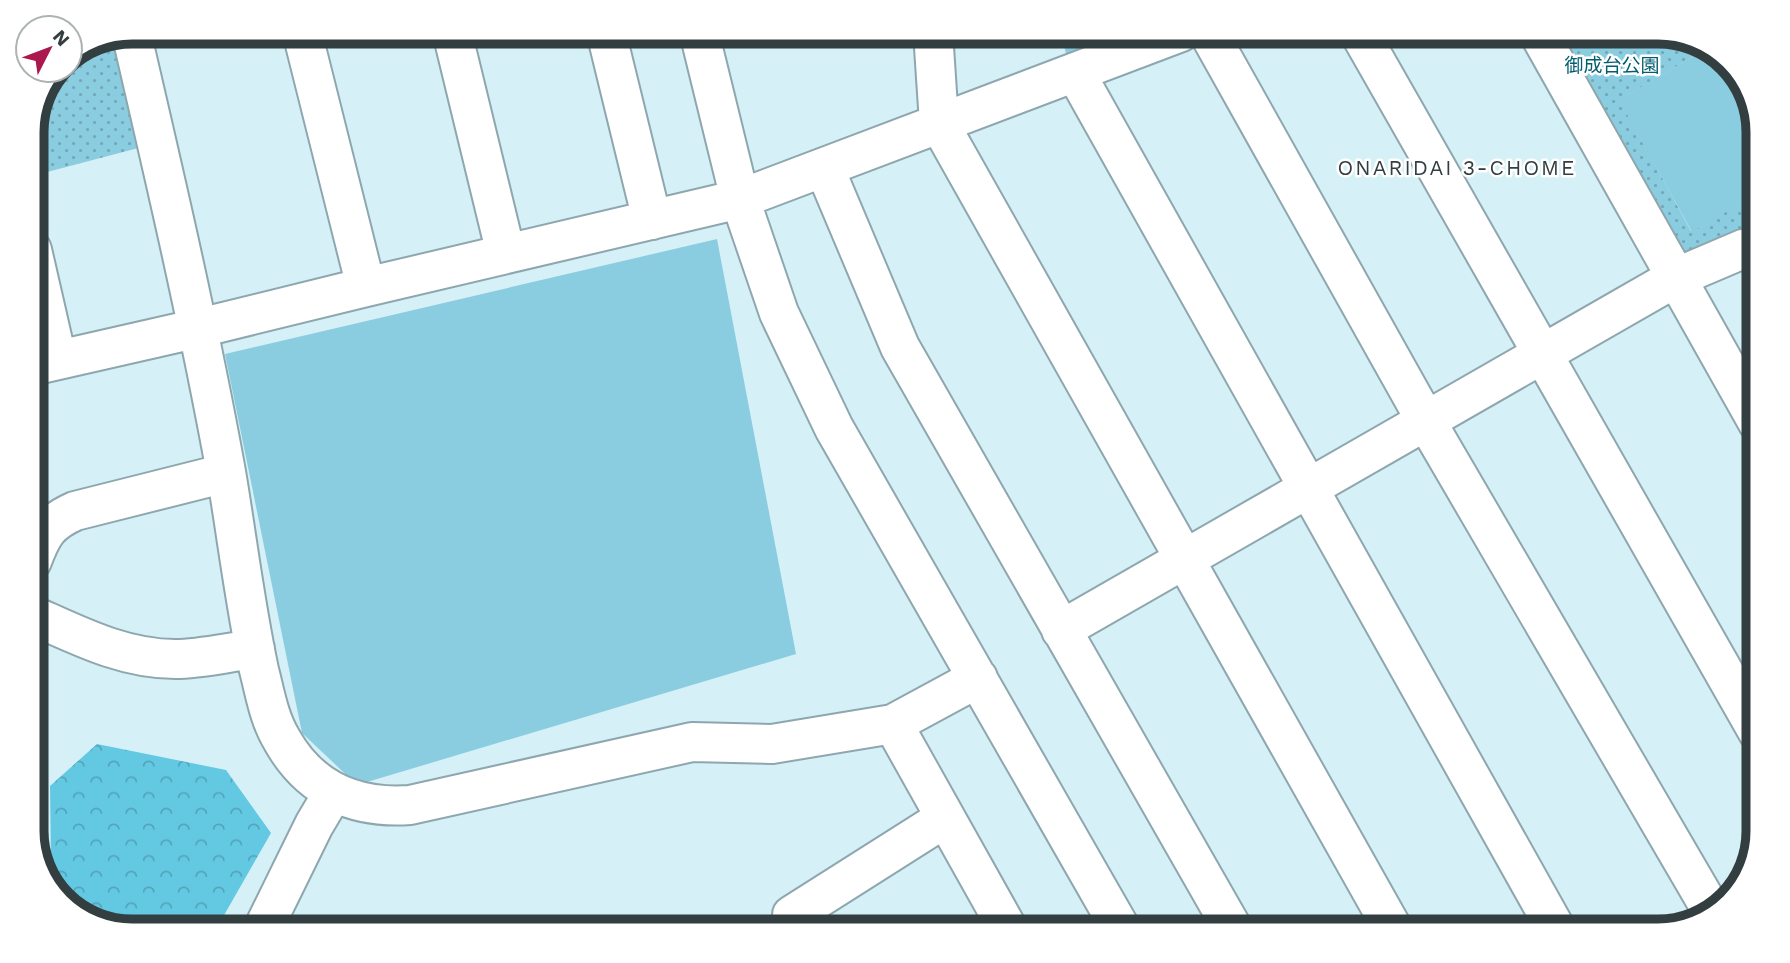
<svg xmlns="http://www.w3.org/2000/svg" width="1790" height="963" font-family="'Work Sans','Noto Sans JP',sans-serif">
<style>
.grass{fill:url(#grass-dots)}
.forest{fill:url(#forest-crowns)}
.pitch{fill:#8bcde0}
.lines{fill:none;stroke-linecap:round;stroke-linejoin:round}
.minor-casing{stroke:#8ea7ae;stroke-width:42}
.minor{stroke:#fff;stroke-width:38}
.labels{text-anchor:middle;dominant-baseline:central;stroke-width:5;stroke-linejoin:round;paint-order:stroke}
.park-label{font-size:19px;fill:#035e71;stroke:#fff}
.neighbourhood-label{font-size:21px;letter-spacing:2px;fill:#333e41;stroke:#fff}
.rim{fill:none;stroke:#333e41;stroke-width:9}
</style>
<defs>
<pattern id="grass-dots" width="8" height="8" patternUnits="userSpaceOnUse" patternTransform="scale(1.75)"><rect width="8" height="8" fill="#8bcde0"/><path d="M2 2h.1M6 6h.1" fill="none" stroke="#72a8b7" stroke-width="1.8" stroke-linecap="round"/></pattern>
<pattern id="forest-crowns" width="20" height="18" patternUnits="userSpaceOnUse" patternTransform="scale(1.75)"><rect width="20" height="18" fill="#63c9e3"/><path d="M2 6a3 3 0 1 1 6 0M12 15a3 3 0 1 1 6 0" fill="none" stroke="#52a5ba"/></pattern>
</defs>
<rect width="100%" height="100%" fill="#d5f0f7"/>
<path class="grass" d="M 1061,32 L 1134,32 L 1067,58 Z
M 1554,32 C 1590,32 1683,24 1709,47 L 1620,100 L 1691,231 L 1758,193 L 1758,240 L 1695,256 L 1677,249 Z
M 120,36 L 146,146 L 32,176 L 32,125 L 57,70 L 70,70 L 70,57 Z"/>
<path class="forest" d="M 97,744 L 226,770 L 271,833 L 215,931 L 131,931 L 87,921 L 48,887 L 44,873 L 51,866 L 50,786 Z"/>
<path class="pitch" d="M 1709,47 L 1742,76 L 1758,125 L 1758,193 L 1692,232 L 1619,100 Z
M 717,239 L 796,654 L 357,785 L 302,733 L 225,354 Z"/>
<g class="lines">
<defs>
<path id="minor" d="M 131,32 C 165,178 199,324 226,472 C 237,537 245,605 259,670 C 265,693 269,719 282,740 C 310,790 355,809 410,805 L 692,742 L 772,744 L 893,724 L 978,678
M 302,32 L 366,287
M 452,32 L 506,254
M 606,32 L 652,220
M 699,32 L 740,199 L 779,313 L 834,428 L 1122,931
M 933,32 L 939,123 L 1394,931
M 1208,32 L 1426,421 L 1713,913
M 1359,32 L 1758,732
M 1538,32 L 1758,423
M 1075,72 L 1557,931
M 824,167 L 900,347 L 1234,931
M 32,250 L 57,359
M 32,366 L 199,328 L 366,287 L 740,199 L 1181,32
M 32,561 C 42,534 48,523 75,511 L 226,473
M 32,615 C 77,635 123,659 175,659 C 201,659 229,652 255,649
M 1061,630 L 1675,278 L 1743,249 L 1758,246
M 893,724 L 1009,931
M 262,931 L 314,825 L 333,793
M 792,931 L 792,915 L 945,818"/>
</defs>
<use href="#minor" class="minor-casing"/>
<use href="#minor" class="minor"/>
</g>
<g class="labels">
<g class="park-label">
<text x="1612" y="65">御成台公園</text>
</g>
<g class="neighbourhood-label">
<text x="1457" y="167">ONARIDAI 3-CHOME</text>
</g>
</g>
<path d="M0 0H1790V963H0ZM132 44H1658A88 88 0 0 1 1746 132V831A88 88 0 0 1 1658 919H132A88 88 0 0 1 44 831V132A88 88 0 0 1 132 44Z" fill="#fff" fill-rule="evenodd"/>
<path class="rim" d="M132 44H1658A88 88 0 0 1 1746 132V831A88 88 0 0 1 1658 919H132A88 88 0 0 1 44 831V132A88 88 0 0 1 132 44Z"/>
<g transform="translate(49 49) rotate(48)"><circle r="33" fill="#ffffff" stroke="#adb2b3" stroke-width="2"/>
<path d="M0-5L12 26L0 18L-12 26Z" fill="#aa184d"/>
<text y="-10" font-size="19" font-weight="bold" text-anchor="middle" fill="#333e41">N</text>
</g>
</svg>
